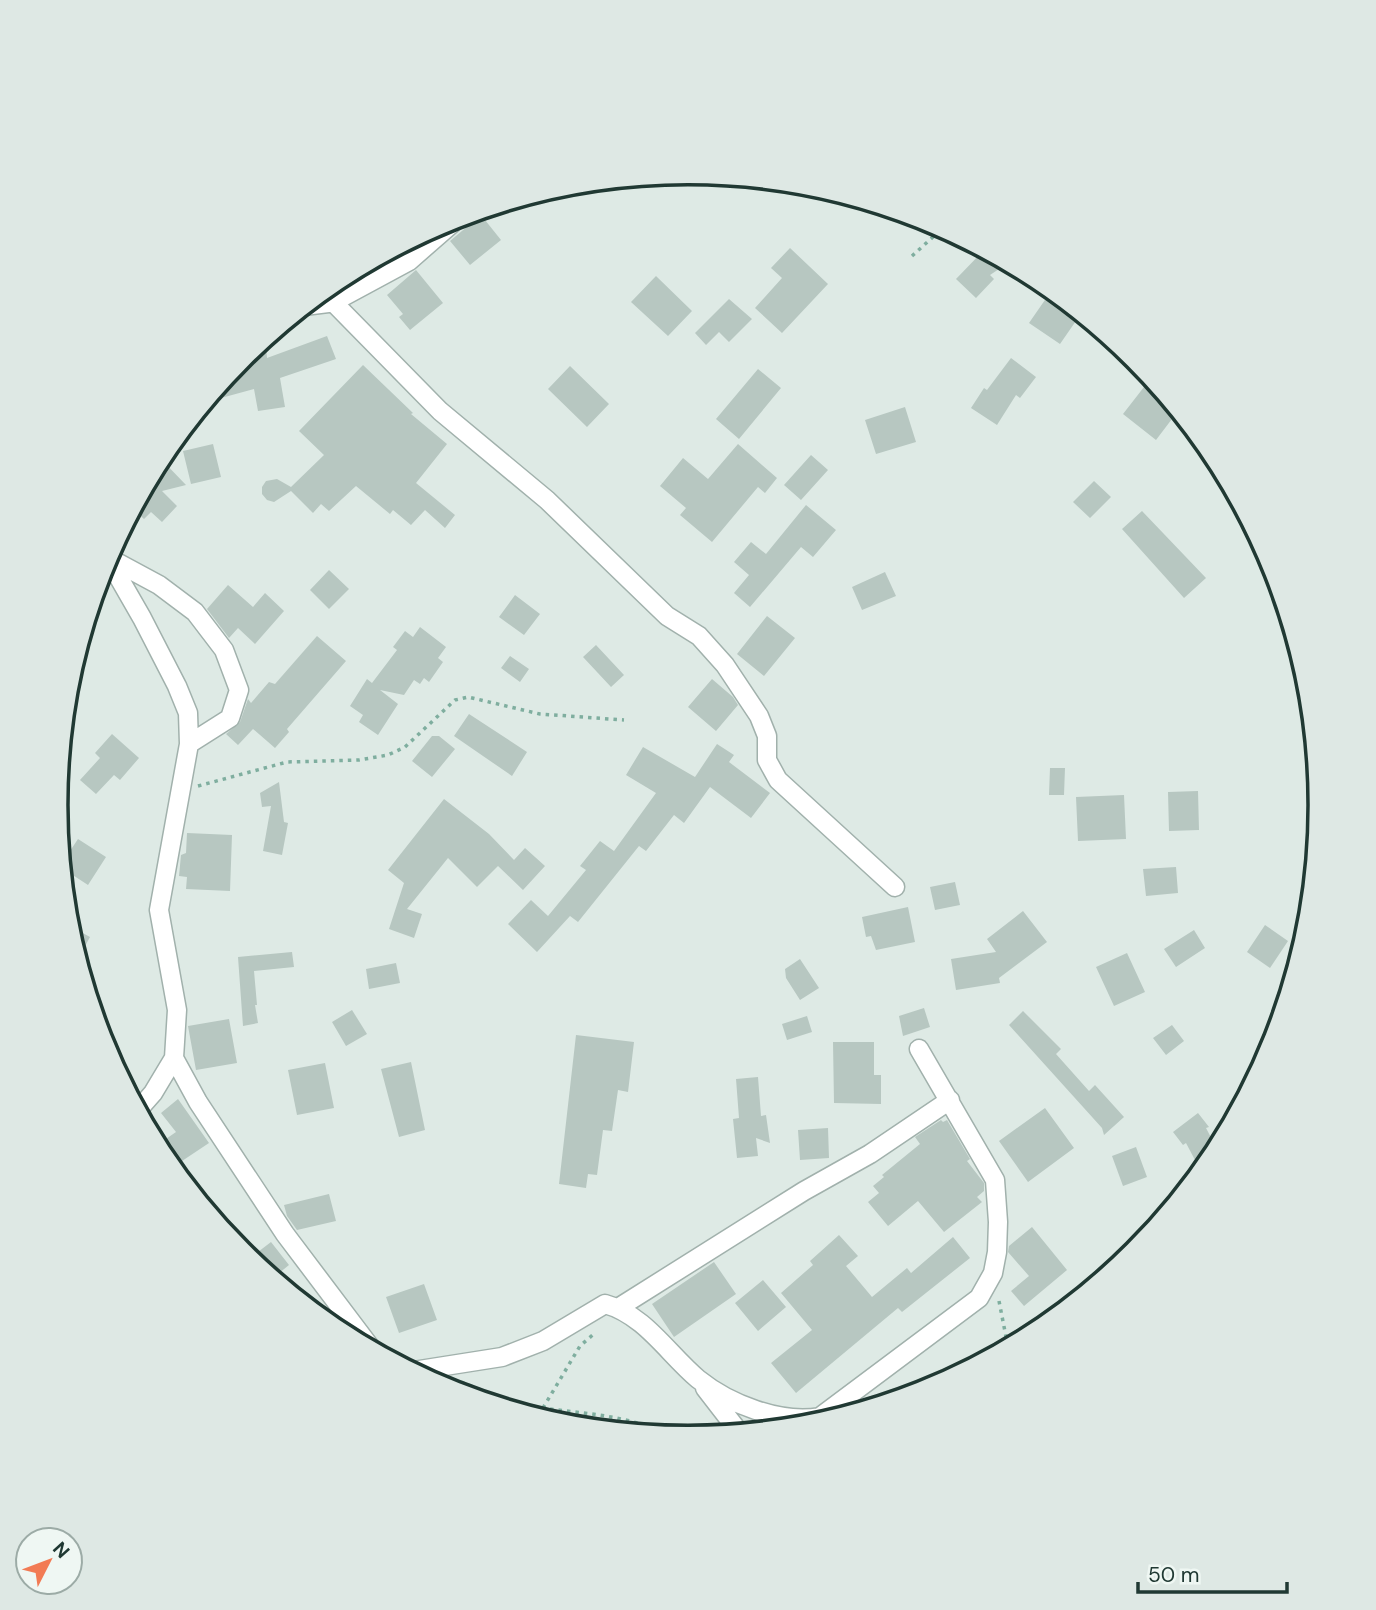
<svg xmlns="http://www.w3.org/2000/svg" width="1376" height="1610" font-family="'DM Sans',sans-serif">
<style>
.building{fill:#b7c7c1}
.lines{fill:none;stroke-linecap:round;stroke-linejoin:round}
.minor-casing{stroke:#a1b1ac;stroke-width:21}
.tertiary-casing{stroke:#a1b1ac;stroke-width:24}
.path{stroke:#7fae9f;stroke-width:3.5;stroke-dasharray:3.5 5;stroke-linecap:butt}
.minor{stroke:#fff;stroke-width:18}
.tertiary{stroke:#fff;stroke-width:21}
.rim{fill:none;stroke:#203933;stroke-width:3.5}
</style>
<rect width="100%" height="100%" fill="#deeae5"/>
<path class="building" d="M 481,215 L 501,240 L 470,265 L 450,241 Z
M 790,248 L 828,284 L 782,333 L 755,308 L 782,278 L 771,268 Z
M 984,250 L 1008,263 L 990,275 L 994,279 L 976,298 L 956,279 Z
M 416,270 L 443,303 L 410,330 L 399,317 L 403,314 L 387,295 Z
M 656,276 L 692,311 L 668,336 L 631,302 Z
M 1047,297 L 1078,318 L 1060,344 L 1029,323 Z
M 729,299 L 752,319 L 729,342 L 719,332 L 706,345 L 695,333 Z
M 327,336 L 336,359 L 280,378 L 285,407 L 258,411 L 254,389 L 221,398 L 218,386 L 241,358 L 256,346 L 266,346 L 267,358 Z
M 1011,358 L 1036,377 L 1020,398 L 1016,395 L 997,425 L 971,408 L 984,388 L 987,390 Z
M 363,365 L 413,413 L 411,414 L 447,444 L 416,483 L 455,515 L 445,528 L 425,510 L 411,525 L 393,510 L 390,514 L 356,486 L 329,511 L 321,504 L 313,513 L 291,491 L 274,502 L 267,500 L 262,494 L 262,487 L 266,481 L 277,479 L 291,487 L 324,455 L 299,431 Z
M 570,366 L 609,404 L 587,427 L 548,389 Z
M 758,369 L 781,388 L 739,439 L 716,419 Z
M 1151,378 L 1178,411 L 1156,440 L 1123,414 Z
M 905,407 L 916,442 L 876,454 L 865,420 Z
M 213,444 L 221,477 L 191,484 L 183,451 Z
M 738,444 L 777,478 L 765,493 L 758,487 L 712,542 L 680,515 L 686,508 L 660,486 L 683,458 L 708,479 Z
M 811,455 L 828,470 L 801,500 L 784,485 Z
M 160,458 L 186,485 L 162,491 L 177,506 L 162,522 L 151,512 L 144,519 L 133,509 Z
M 1094,481 L 1111,497 L 1090,518 L 1073,502 Z
M 806,505 L 836,530 L 813,557 L 801,547 L 750,607 L 734,593 L 749,575 L 734,562 L 751,542 L 766,554 Z
M 1142,511 L 1206,578 L 1184,598 L 1122,529 Z
M 329,570 L 349,589 L 329,609 L 310,590 Z
M 885,572 L 896,596 L 862,610 L 852,587 Z
M 228,585 L 253,607 L 265,593 L 284,611 L 255,644 L 238,628 L 229,638 L 207,609 Z
M 515,595 L 540,614 L 524,635 L 499,617 Z
M 767,616 L 795,638 L 764,676 L 737,654 Z
M 420,627 L 446,647 L 438,658 L 443,662 L 429,682 L 424,678 L 420,684 L 414,680 L 404,695 L 380,690 L 398,704 L 378,735 L 359,722 L 363,715 L 350,706 L 367,679 L 372,683 L 397,650 L 393,647 L 405,631 L 413,637 Z
M 317,636 L 346,661 L 287,729 L 289,732 L 275,748 L 253,729 L 238,745 L 226,734 L 240,722 L 248,699 L 251,703 L 269,682 L 275,684 Z
M 596,645 L 624,675 L 611,687 L 583,657 Z
M 510,656 L 529,669 L 520,682 L 501,668 Z
M 712,679 L 733,697 L 738,705 L 716,731 L 688,707 Z
M 469,714 L 527,752 L 512,776 L 454,736 Z
M 112,734 L 139,758 L 120,780 L 114,775 L 96,794 L 80,780 L 100,758 L 95,753 Z
M 432,736 L 439,736 L 455,749 L 432,777 L 412,761 Z
M 717,744 L 734,755 L 729,762 L 770,793 L 751,818 L 710,787 L 684,823 L 674,815 L 646,851 L 639,846 L 578,922 L 570,916 L 537,952 L 508,924 L 531,900 L 548,916 L 586,870 L 580,866 L 600,841 L 614,851 L 656,793 L 626,775 L 643,747 L 695,777 Z
M 1050,768 L 1065,768 L 1064,795 L 1049,795 Z
M 279,782 L 284,822 L 288,823 L 282,855 L 263,851 L 271,806 L 262,807 L 260,793 Z
M 1198,791 L 1199,830 L 1169,831 L 1168,792 Z
M 1124,795 L 1126,839 L 1078,841 L 1076,797 Z
M 444,799 L 489,834 L 514,860 L 525,848 L 545,866 L 523,890 L 498,866 L 477,887 L 448,858 L 407,909 L 422,914 L 414,938 L 389,929 L 404,883 L 388,870 Z
M 187,833 L 232,835 L 230,891 L 186,889 L 187,877 L 179,876 L 181,855 L 186,853 Z
M 78,839 L 106,857 L 88,885 L 62,868 L 62,863 Z
M 1176,867 L 1178,893 L 1146,896 L 1143,869 Z
M 955,882 L 960,905 L 935,910 L 930,887 Z
M 908,907 L 915,942 L 876,950 L 871,936 L 866,937 L 862,917 Z
M 1023,911 L 1047,942 L 999,978 L 1000,983 L 956,990 L 951,959 L 996,952 L 987,939 Z
M 68,925 L 90,937 L 78,959 L 68,928 Z
M 1265,925 L 1288,941 L 1270,968 L 1247,952 Z
M 1194,930 L 1205,948 L 1176,967 L 1164,949 Z
M 292,952 L 294,967 L 254,971 L 257,1005 L 255,1005 L 258,1023 L 243,1026 L 238,957 Z
M 1127,953 L 1145,992 L 1114,1006 L 1096,967 Z
M 800,959 L 819,988 L 800,1000 L 786,978 L 785,969 Z
M 396,963 L 400,983 L 369,989 L 366,969 Z
M 924,1008 L 930,1027 L 903,1036 L 899,1016 Z
M 352,1010 L 367,1034 L 346,1046 L 332,1022 Z
M 1023,1011 L 1061,1049 L 1056,1054 L 1089,1091 L 1095,1085 L 1124,1117 L 1104,1135 L 1102,1128 L 1009,1025 Z
M 807,1016 L 812,1032 L 787,1040 L 782,1024 Z
M 229,1019 L 237,1063 L 196,1070 L 188,1026 Z
M 1172,1025 L 1184,1041 L 1166,1055 L 1153,1038 Z
M 576,1035 L 634,1042 L 628,1092 L 618,1090 L 612,1131 L 603,1130 L 597,1175 L 588,1174 L 586,1188 L 559,1184 Z
M 833,1042 L 874,1042 L 874,1075 L 881,1075 L 881,1104 L 834,1103 Z
M 411,1062 L 425,1130 L 399,1137 L 381,1069 Z
M 325,1063 L 334,1108 L 297,1115 L 288,1070 Z
M 758,1077 L 761,1116 L 766,1115 L 770,1143 L 756,1138 L 758,1156 L 737,1158 L 733,1119 L 739,1118 L 736,1079 Z
M 178,1099 L 209,1143 L 179,1163 L 163,1141 L 176,1132 L 161,1113 Z
M 1045,1108 L 1074,1148 L 1028,1182 L 999,1141 Z
M 1198,1113 L 1209,1127 L 1206,1128 L 1217,1149 L 1215,1153 L 1195,1160 L 1186,1143 L 1183,1145 L 1173,1132 Z
M 941,1120 L 943,1122 L 947,1120 L 970,1159 L 967,1161 L 984,1183 L 984,1191 L 977,1197 L 982,1202 L 944,1232 L 918,1201 L 888,1226 L 868,1202 L 879,1193 L 873,1186 L 884,1177 L 882,1175 L 920,1144 L 915,1137 Z
M 828,1128 L 829,1158 L 800,1160 L 798,1130 Z
M 1136,1147 L 1147,1177 L 1123,1186 L 1112,1156 Z
M 329,1194 L 336,1221 L 297,1230 L 287,1216 L 284,1205 Z
M 1032,1227 L 1067,1270 L 1024,1306 L 1011,1291 L 1029,1276 L 1008,1252 L 1009,1246 Z
M 839,1235 L 858,1256 L 846,1266 L 872,1297 L 907,1268 L 911,1273 L 953,1237 L 970,1258 L 902,1312 L 898,1308 L 796,1393 L 771,1363 L 812,1330 L 781,1293 L 813,1265 L 810,1261 Z
M 271,1242 L 289,1265 L 273,1278 L 254,1255 Z
M 714,1262 L 736,1294 L 674,1337 L 652,1304 Z
M 763,1280 L 786,1307 L 758,1331 L 735,1303 Z
M 424,1284 L 437,1320 L 399,1333 L 386,1297 Z"/>
<g class="lines">
<defs>
<path id="minor" d="M 332,301 L 440,411 L 547,500 L 667,616 L 699,636 L 725,665 L 759,716 L 767,736 L 767,760 L 778,780 L 895,887
M 107,557 L 142,618 L 177,686 L 188,713 L 189,744 L 159,910 L 177,1010 L 174,1058 L 198,1102 L 285,1234 L 371,1348
M 107,557 L 159,585 L 195,612 L 224,650 L 239,690 L 230,718 L 189,744
M 138,1110 L 153,1093 L 174,1058
M 618,1308 L 804,1191 L 870,1154 L 950,1100
M 413,1371 L 502,1357 L 543,1341 L 605,1304 C 645,1315 668,1354 698,1379 C 729,1404 780,1424 820,1417 L 979,1298 L 993,1273 L 997,1252 L 998,1222 L 995,1180 L 919,1049
M 705,1388 L 739,1432"/>
<path id="tertiary" d="M 308,304 L 332,301 L 408,260 L 456,218"/>
</defs>
<use href="#minor" class="minor-casing"/>
<use href="#tertiary" class="tertiary-casing"/>
<path class="path" d="M 912,256 L 934,236 L 940,227
M 198,786 L 287,762 L 359,760 L 388,755 L 405,747 L 455,700 L 468,697 L 540,714 L 624,720
M 999,1301 L 1008,1347
M 461,1382 C 481,1390 503,1400 523,1405 C 572,1414 623,1412 668,1435
M 543,1408 L 580,1346 L 596,1332"/>
<use href="#minor" class="minor"/>
<use href="#tertiary" class="tertiary"/>
</g>
<path d="M0 0H1376V1610H0ZM68 805a620 620 0 1 1 1240 0a620 620 0 1 1-1240 0Z" fill="#dee8e4" fill-rule="evenodd"/>
<path class="rim" d="M68 805a620 620 0 1 1 1240 0a620 620 0 1 1-1240 0Z"/>
<g transform="translate(49 1561) rotate(48)"><circle r="33" fill="#eff7f3" stroke="#9caba6" stroke-width="2"/>
<path d="M0-5L12 26L0 18L-12 26Z" fill="#f27b54"/>
<text y="-10" font-size="19" font-weight="bold" text-anchor="middle" fill="#203933">N</text>
</g>
<path d="M1138 1582v10h149v-10" fill="none" stroke="#203933" stroke-width="3.5"/>
<text x="1148" y="1582" font-size="21" fill="#203933" stroke="#eff7f3" stroke-width="5" paint-order="stroke">50 m</text>
</svg>
